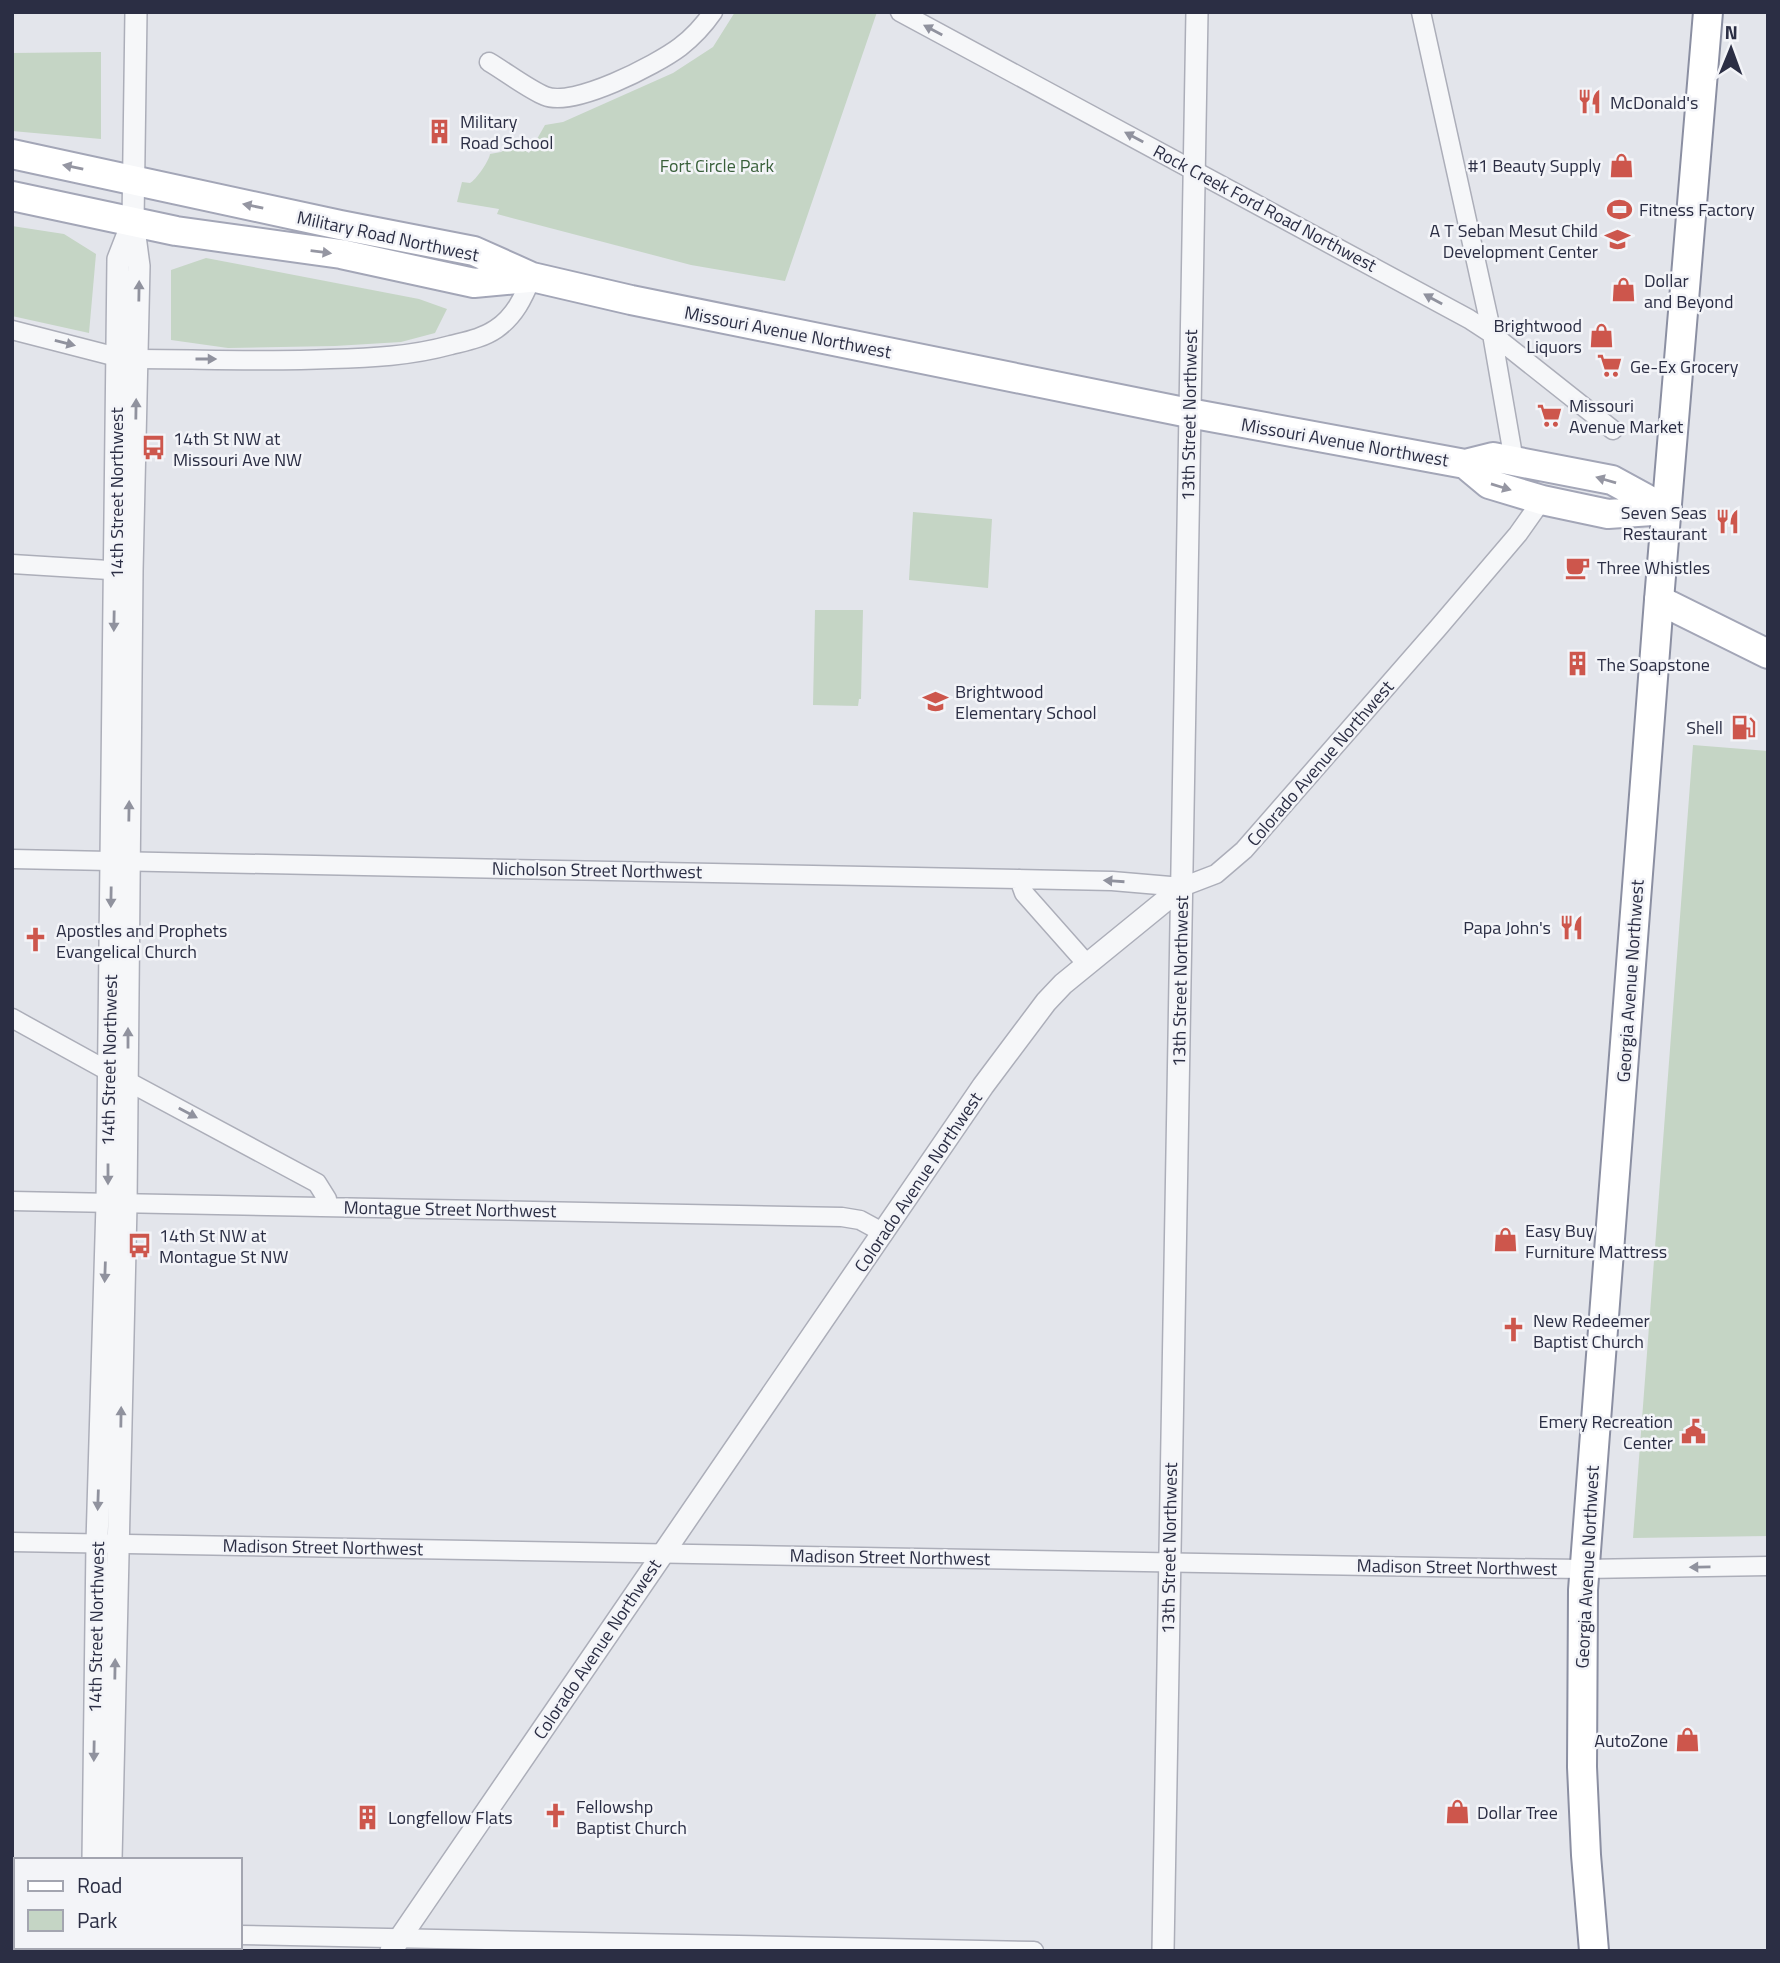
<svg xmlns="http://www.w3.org/2000/svg" width="1780" height="1963" font-family="'Titillium Web',sans-serif">
<style>
.green{fill:#c5d5c5}
.lines{fill:none;stroke-linecap:round;stroke-linejoin:round}
.minor-casing{stroke:#acaeb9;stroke-width:21}
.tertiary-casing{stroke:#acaeb9;stroke-width:24}
.primary-casing{stroke:#a3a6b7;stroke-width:32}
.trunk-casing{stroke:#8b8fa2;stroke-width:32}
.minor{stroke:#f6f7f9;stroke-width:18}
.tertiary{stroke:#f6f7f9;stroke-width:21}
.primary{stroke:#fff;stroke-width:28}
.trunk{stroke:#fff;stroke-width:28}
.oneway{fill:#90929e}
.oneway2{fill:#9596a2}
.labels{text-anchor:middle;dominant-baseline:central;stroke-width:5;stroke-linejoin:round;paint-order:stroke}
.poi-label{font-size:18px;fill:#2b2e44;stroke:#f3f4f8;text-anchor:start}
.park-label{font-size:18px;fill:#395f3a;stroke:#f3f4f8}
.street-label{font-size:18px;fill:#2b2e44;stroke:#f3f4f8}
</style>
<rect width="100%" height="100%" fill="#e3e5eb"/>
<path class="green" d="M 735,12 L 877,12 L 785,281 L 691,265 L 497,214 L 499,209 L 457,202 L 462,182 L 470,183 C 476,180 489,161 490,154 L 501,152 L 515,144 L 529,153 L 545,125 L 563,122 L 673,73 L 713,47 Z
M 101,52 L 101,139 L 12,131 L 12,53 Z
M 12,226 L 64,234 L 96,254 L 89,333 L 12,316 Z
M 206,258 L 419,299 L 447,309 L 435,333 L 401,342 L 335,346 L 228,348 L 171,340 L 171,270 Z
M 913,512 L 992,519 L 988,588 L 909,580 Z
M 815,610 L 863,610 L 861,699 L 859,699 L 858,706 L 813,705 Z
M 1693,745 L 1768,751 L 1768,1536 L 1633,1538 Z"/>
<g class="lines">
<defs>
<path id="minor" d="M 900,12 L 1469,319 L 1492,334 L 1613,430
M 1421,12 L 1492,334 L 1514,461
M 489,62 C 506,72 528,89 545,96 C 573,108 656,65 680,47 C 693,37 704,25 713,12
M 12,330 L 117,357
M 138,359 C 202,359 266,362 330,359 C 371,358 411,356 451,345 C 467,341 483,338 496,329 C 515,316 523,298 532,277
M 12,564 L 125,571
M 12,859 L 1112,881 L 1182,887 L 1216,874 L 1244,850 L 1438,628 L 1518,534 L 1542,500
M 1019,879 L 1024,893 L 1086,963
M 12,1018 L 108,1071
M 127,1081 L 317,1183 L 327,1199 L 328,1207
M 12,1201 L 842,1217 L 860,1220 L 884,1233
M 12,1542 L 1489,1568 L 1584,1569 L 1768,1566
M 12,1932 L 16,1932
M 240,1935 L 1034,1951"/>
<path id="tertiary" d="M 93,1860 L 97,1543 L 107,1204 L 118,259 L 132,223
M 111,1860 L 126,1205 L 132,571 L 139,266 L 133,221 L 136,12
M 102,1951 L 102,1947
M 391,1951 L 983,1086 L 1046,1002 L 1063,984 L 1182,887
M 1163,1951 L 1197,12"/>
<path id="primary" d="M 12,154 L 340,225 L 474,251 L 532,277 L 631,300 L 1189,413 L 1465,464 L 1493,457 L 1612,480 L 1667,510
M 12,196 L 176,231 L 341,254 L 474,283 L 529,278
M 1465,464 L 1489,484 L 1542,500 L 1608,514 L 1667,510
M 1659,600 L 1768,654"/>
<path id="trunk" d="M 1594,1951 L 1586,1855 L 1582,1767 L 1583,1590 L 1659,600 L 1708,12"/>
</defs>
<use href="#minor" class="minor-casing"/>
<use href="#tertiary" class="tertiary-casing"/>
<use href="#primary" class="primary-casing"/>
<use href="#trunk" class="trunk-casing"/>
<use href="#minor" class="minor"/>
<use href="#tertiary" class="tertiary"/>
<use href="#primary" class="primary"/>
<use href="#trunk" class="trunk"/>
</g>
<defs><path id="oneway-solid" d="M-6-.8H1V-3.2L6.5 0L1 3.2V.8H-6Z" transform="scale(1.75)"/></defs>
<g class="oneway">
<use href="#oneway-solid" transform="translate(933 30) rotate(-152)"/>
<use href="#oneway-solid" transform="translate(1134 137) rotate(-152)"/>
<use href="#oneway-solid" transform="translate(139 291) rotate(-89)"/>
<use href="#oneway-solid" transform="translate(1433 299) rotate(-151)"/>
<use href="#oneway-solid" transform="translate(65 343) rotate(14)"/>
<use href="#oneway-solid" transform="translate(206 359)"/>
<use href="#oneway-solid" transform="translate(136 409) rotate(-89)"/>
<use href="#oneway-solid" transform="translate(114 621) rotate(91)"/>
<use href="#oneway-solid" transform="translate(129 811) rotate(-89)"/>
<use href="#oneway-solid" transform="translate(1114 881) rotate(-176)"/>
<use href="#oneway-solid" transform="translate(111 897) rotate(91)"/>
<use href="#oneway-solid" transform="translate(128 1038) rotate(-90)"/>
<use href="#oneway-solid" transform="translate(188 1113) rotate(28)"/>
<use href="#oneway-solid" transform="translate(108 1174) rotate(90)"/>
<use href="#oneway-solid" transform="translate(105 1272) rotate(92)"/>
<use href="#oneway-solid" transform="translate(121 1417) rotate(-89)"/>
<use href="#oneway-solid" transform="translate(98 1500) rotate(92)"/>
<use href="#oneway-solid" transform="translate(1700 1567) rotate(179)"/>
<use href="#oneway-solid" transform="translate(115 1669) rotate(-89)"/>
<use href="#oneway-solid" transform="translate(94 1751) rotate(91)"/>
</g>
<g class="oneway2">
<use href="#oneway-solid" transform="translate(73 167) rotate(-168)"/>
<use href="#oneway-solid" transform="translate(253 206) rotate(-168)"/>
<use href="#oneway-solid" transform="translate(321 252) rotate(7)"/>
<use href="#oneway-solid" transform="translate(1606 480) rotate(-164)"/>
<use href="#oneway-solid" transform="translate(1501 487) rotate(17)"/>
</g>
<defs>
<symbol id="restaurant-bare" viewBox="-9 -9 18 18"><path d="M-5-6h1v4h1v-4h1v4h1v-4h1v5L-1.5 .5V6h-2V.5L-5-1ZM5-6V6H3V1.5H1.5Q1.5-4 5-6Z" fill="#cd564c" stroke="#f3f4f8" stroke-width="2.5" paint-order="stroke"/></symbol>
<symbol id="building-bare" viewBox="-9 -9 18 18"><path d="M-4-6H4V6H1V3H-1V6H-4ZM-2.5-4.3h1.7v1.8h-1.7ZM.8-4.3h1.7v1.8H.8ZM-2.5-1h1.7V.8h-1.7ZM.8-1h1.7V.8H.8Z" fill="#cd564c" stroke="#f3f4f8" stroke-width="2.5" paint-order="stroke"/></symbol>
<symbol id="shop-bare" viewBox="-9 -9 18 18"><path d="M-5-2.5h2.3a2.7 3.5 0 0 1 5.4 0H5L5.5 6h-11ZM-1.5-2.5h3a1.5 2.3 0 0 0-3 0Z" fill="#cd564c" stroke="#f3f4f8" stroke-width="2.5" paint-order="stroke"/></symbol>
<symbol id="stadium-bare" viewBox="-9 -9 18 18"><path d="M0-5a6.5 5 0 1 0 0 10a6.5 5 0 1 0 0-10ZM-3.5-1.8h7v3.6h-7Z" fill="#cd564c" stroke="#f3f4f8" stroke-width="2.5" paint-order="stroke"/></symbol>
<symbol id="school-bare" viewBox="-9 -9 18 18"><path d="M0-5L7-2L0 1L-7-2ZM-4 1L0 2.5L4 1V4Q0 6-4 4Z" fill="#cd564c" stroke="#f3f4f8" stroke-width="2.5" paint-order="stroke"/></symbol>
<symbol id="supermarket-bare" viewBox="-9 -9 18 18"><path d="M-6-5.5h2.5l.6 2H6L4.5 2H-2.5L-4.4-4H-6ZM-1.5 3.2a1.3 1.3 0 1 0 .1 0ZM3 3.2a1.3 1.3 0 1 0 .1 0Z" fill="#cd564c" stroke="#f3f4f8" stroke-width="2.5" paint-order="stroke"/></symbol>
<symbol id="bus-bare" viewBox="-9 -9 18 18"><path d="M-5-6H5V4H4V6H2V4H-2V6H-4V4H-5ZM-3.5-4V0h7V-4ZM-3.5 1.2v1.5H-2V1.2ZM2 1.2v1.5H3.5V1.2Z" fill="#cd564c" stroke="#f3f4f8" stroke-width="2.5" paint-order="stroke"/></symbol>
<symbol id="cafe-bare" viewBox="-9 -9 18 18"><path d="M-5.5-4.5H6V0H3Q3 3.5 0 3.5H-2.5Q-5.5 3.5-5.5 0ZM3-3.2v2h1.7v-2ZM-6 4.5H4V6H-6Z" fill="#cd564c" stroke="#f3f4f8" stroke-width="2.5" paint-order="stroke"/></symbol>
<symbol id="fuel-bare" viewBox="-9 -9 18 18"><path d="M-5.5-6h7V0h2V4h1.3V-2.5L3-4.5l.8-.8L6-3V5H2.5V1h-1V6h-7ZM-4.2-4.7v3.2H.2V-4.7Z" fill="#cd564c" stroke="#f3f4f8" stroke-width="2.5" paint-order="stroke"/></symbol>
<symbol id="church-bare" viewBox="-9 -9 18 18"><path d="M-1.2-6h2.4v3.5h3.3v2.4h-3.3V6h-2.4V-.1h-3.3v-2.4h3.3Z" fill="#cd564c" stroke="#f3f4f8" stroke-width="2.5" paint-order="stroke"/></symbol>
<symbol id="civic-bare" viewBox="-9 -9 18 18"><path d="M-.6-6.5H3V-4.5H.6V-3L4-1V1h2V6H-6V1h2V-1L-.6-3ZM-1.2 2.5V6h2.4V2.5Z" fill="#cd564c" stroke="#f3f4f8" stroke-width="2.5" paint-order="stroke"/></symbol>
</defs>
<g fill-rule="evenodd">
<use href="#restaurant-bare" x="1572" y="84" width="35" height="35"/>
<use href="#building-bare" x="422" y="114" width="35" height="35"/>
<use href="#shop-bare" x="1604" y="148" width="35" height="35"/>
<use href="#stadium-bare" x="1602" y="192" width="35" height="35"/>
<use href="#school-bare" x="1600" y="222" width="35" height="35"/>
<use href="#shop-bare" x="1606" y="272" width="35" height="35"/>
<use href="#shop-bare" x="1584" y="318" width="35" height="35"/>
<use href="#supermarket-bare" x="1592" y="348" width="35" height="35"/>
<use href="#supermarket-bare" x="1532" y="398" width="35" height="35"/>
<use href="#bus-bare" x="136" y="430" width="35" height="35"/>
<use href="#restaurant-bare" x="1710" y="504" width="35" height="35"/>
<use href="#cafe-bare" x="1560" y="550" width="35" height="35"/>
<use href="#building-bare" x="1560" y="646" width="35" height="35"/>
<use href="#school-bare" x="918" y="684" width="35" height="35"/>
<use href="#fuel-bare" x="1726" y="710" width="35" height="35"/>
<use href="#restaurant-bare" x="1554" y="910" width="35" height="35"/>
<use href="#church-bare" x="18" y="922" width="35" height="35"/>
<use href="#shop-bare" x="1488" y="1222" width="35" height="35"/>
<use href="#bus-bare" x="122" y="1228" width="35" height="35"/>
<use href="#church-bare" x="1496" y="1312" width="35" height="35"/>
<use href="#civic-bare" x="1676" y="1414" width="35" height="35"/>
<use href="#shop-bare" x="1670" y="1722" width="35" height="35"/>
<use href="#shop-bare" x="1440" y="1794" width="35" height="35"/>
<use href="#church-bare" x="538" y="1798" width="35" height="35"/>
<use href="#building-bare" x="350" y="1800" width="35" height="35"/>
</g>
<g class="labels">
<g class="poi-label">
<text x="1610" y="102">McDonald's</text>
<text x="460" y="121">Military<tspan x="460" dy="21">Road School</tspan></text>
<text x="1601" y="165" text-anchor="end">#1 Beauty Supply</text>
<text x="1639" y="209">Fitness Factory</text>
<text x="1598" y="230" text-anchor="end">A T Seban Mesut Child<tspan x="1598" dy="21">Development Center</tspan></text>
<text x="1644" y="280">Dollar<tspan x="1644" dy="21">and Beyond</tspan></text>
<text x="1582" y="325" text-anchor="end">Brightwood<tspan x="1582" dy="21">Liquors</tspan></text>
<text x="1630" y="366">Ge-Ex Grocery</text>
<text x="1569" y="405">Missouri<tspan x="1569" dy="21">Avenue Market</tspan></text>
<text x="173" y="438">14th St NW at<tspan x="173" dy="21">Missouri Ave NW</tspan></text>
<text x="1707" y="512" text-anchor="end">Seven Seas<tspan x="1707" dy="21">Restaurant</tspan></text>
<text x="1597" y="567">Three Whistles</text>
<text x="1597" y="664">The Soapstone</text>
<text x="955" y="691">Brightwood<tspan x="955" dy="21">Elementary School</tspan></text>
<text x="1723" y="727" text-anchor="end">Shell</text>
<text x="1551" y="927" text-anchor="end">Papa John's</text>
<text x="56" y="930">Apostles and Prophets<tspan x="56" dy="21">Evangelical Church</tspan></text>
<text x="1525" y="1230">Easy Buy<tspan x="1525" dy="21">Furniture Mattress</tspan></text>
<text x="159" y="1235">14th St NW at<tspan x="159" dy="21">Montague St NW</tspan></text>
<text x="1533" y="1320">New Redeemer<tspan x="1533" dy="21">Baptist Church</tspan></text>
<text x="1673" y="1421" text-anchor="end">Emery Recreation<tspan x="1673" dy="21">Center</tspan></text>
<text x="1668" y="1740" text-anchor="end">AutoZone</text>
<text x="576" y="1806">Fellowshp<tspan x="576" dy="21">Baptist Church</tspan></text>
<text x="1477" y="1812">Dollar Tree</text>
<text x="388" y="1817">Longfellow Flats</text>
</g>
<g class="park-label">
<text x="717" y="165">Fort Circle Park</text>
</g>
<g class="street-label">
<text transform="translate(1265 208) rotate(28)">Rock Creek Ford Road Northwest</text>
<text transform="translate(388 236) rotate(12)">Military Road Northwest</text>
<text transform="translate(788 332) rotate(11)">Missouri Avenue Northwest</text>
<text transform="translate(1189 415) rotate(-89)">13th Street Northwest</text>
<text transform="translate(1345 442) rotate(10)">Missouri Avenue Northwest</text>
<text transform="translate(116 493) rotate(-90)">14th Street Northwest</text>
<text transform="translate(1320 763) rotate(-49)">Colorado Avenue Northwest</text>
<text transform="translate(597 870) rotate(1)">Nicholson Street Northwest</text>
<text transform="translate(1180 981) rotate(-89)">13th Street Northwest</text>
<text transform="translate(1630 981) rotate(-86)">Georgia Avenue Northwest</text>
<text transform="translate(109 1060) rotate(-89)">14th Street Northwest</text>
<text transform="translate(918 1182) rotate(-56)">Colorado Avenue Northwest</text>
<text transform="translate(450 1209) rotate(1)">Montague Street Northwest</text>
<text transform="translate(323 1547) rotate(1)">Madison Street Northwest</text>
<text transform="translate(1169 1548) rotate(-89)">13th Street Northwest</text>
<text transform="translate(890 1557) rotate(1)">Madison Street Northwest</text>
<text transform="translate(1457 1567) rotate(1)">Madison Street Northwest</text>
<text transform="translate(1587 1567) rotate(-87)">Georgia Avenue Northwest</text>
<text transform="translate(96 1627) rotate(-89)">14th Street Northwest</text>
<text transform="translate(597 1649) rotate(-56)">Colorado Avenue Northwest</text>
</g>
</g>
<rect width="1780" height="1963" fill="none" stroke="#2b2e44" stroke-width="28"/>
<rect x="14" y="1858" width="228" height="91" fill="#f3f4f8" stroke="#a3a5b0" stroke-width="2"/>
<rect x="28" y="1881" width="35" height="10" fill="#ffffff" stroke="#a3a5b0" stroke-width="2"/>
<text x="77" y="1893" font-size="21" fill="#2b2e44">Road</text>
<rect x="28" y="1910" width="35" height="21" fill="#c5d5c5" stroke="#a3a5b0" stroke-width="2"/>
<text x="77" y="1928" font-size="21" fill="#2b2e44">Park</text>
<g transform="translate(1731 49) rotate(1)" stroke="#f3f4f8" stroke-width="5" paint-order="stroke">
<path d="M0-5L12 26L0 18L-12 26Z" fill="#2b2e44"/>
<text y="-10" font-size="19" font-weight="bold" text-anchor="middle" fill="#2b2e44">N</text>
</g>
</svg>
